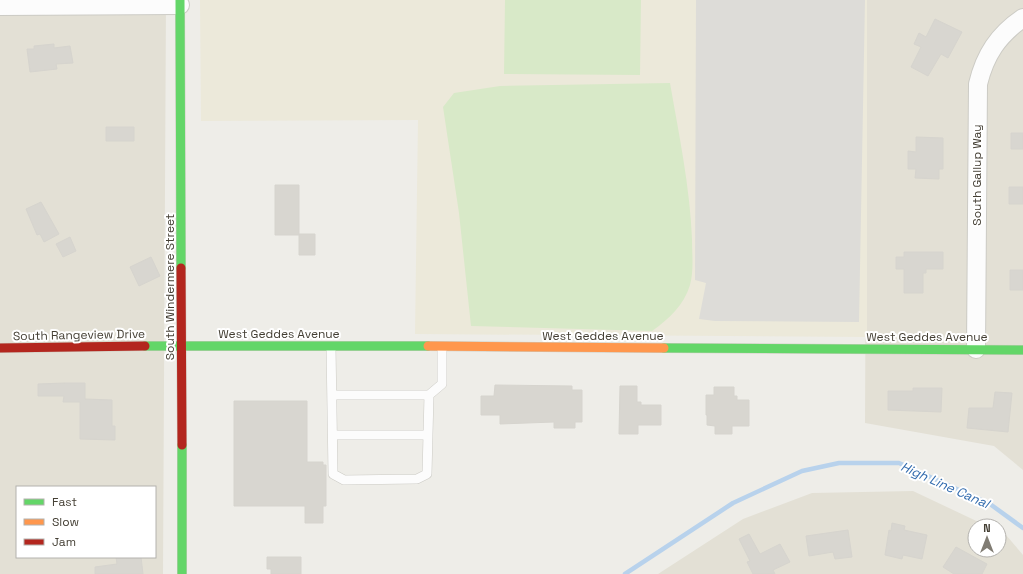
<svg xmlns="http://www.w3.org/2000/svg" width="1023" height="574" font-family="'Space Grotesk',sans-serif">
<style>
.residential{fill:#e3e0d5;fill-rule:evenodd}
.education{fill:#ece9da}
.green{fill:#d8e9c8}
.parking{fill:#dddcd8}
.lines{fill:none;stroke-linecap:round;stroke-linejoin:round}
.stream{stroke:#b8d2ec;stroke-width:4.5}
.building{fill:#d8d6d0;stroke:#d6d4ce}
.lane-casing{stroke:#cccbc5;stroke-width:10}
.street-casing{stroke:#cccbc5;stroke-width:20}
.fast-casing{stroke:#cdcbbf;stroke-width:10}
.slow-casing{stroke:#cdcbbf;stroke-width:10}
.jam-casing{stroke:#cdcbbf;stroke-width:10}
.lane{stroke:#fcfcfc;stroke-width:9}
.street{stroke:#fcfcfc;stroke-width:18}
.fast{stroke:#63d668;stroke-width:9}
.slow{stroke:#ff974d;stroke-width:9}
.jam{stroke:#b3261e;stroke-width:9}
.labels{text-anchor:middle;dominant-baseline:central;stroke-width:4;stroke-linejoin:round;paint-order:stroke}
.street-label{font-size:12px;fill:#443f34;stroke:#fff}
.water-label{font-size:13px;font-style:italic;fill:#306aad;stroke:#fff}
</style>
<rect width="100%" height="100%" fill="#eeede8"/>
<path class="residential" d="M 0,0 L 166,0 L 163,574 L 0,574 ZM 17,487 L 155,487 L 155,557 L 17,557 Z
M 867,0 L 1023,0 L 1023,470 L 994,446 L 865,423 Z
M 913,491 L 987,526 L 975,526 L 975,550 L 999,550 L 999,532 L 1006,535 L 1023,555 L 1023,574 L 658,574 L 743,519 L 812,493 Z"/>
<path class="education" d="M 200,0 L 867,0 L 867,337 L 415,334 L 418,120 L 201,121 Z"/>
<path class="green" d="M 505,0 L 641,0 L 640,75 L 504,74 Z
M 670,83 C 679,135 690,187 692,239 C 692,254 694,270 690,285 C 684,305 669,319 652,331 L 471,326 L 459,213 L 443,107 L 454,93 L 500,86 Z"/>
<path class="parking" d="M 696,0 L 865,0 L 859,322 L 715,321 L 699,319 L 706,283 L 695,280 Z"/>
<g class="lines">
<path class="stream" d="M 625,574 L 733,503 L 802,471 L 839,463 L 899,463 L 990,504 L 1023,528"/>
</g>
<path class="building" d="M 935,19 L 962,32 L 948,58 L 941,54 L 928,76 L 911,67 L 921,47 L 914,44 L 919,33 L 926,37 Z
M 54,44 L 54,48 L 70,46 L 73,63 L 56,64 L 57,69 L 30,72 L 27,49 L 34,49 L 34,46 Z
M 106,127 L 134,127 L 134,141 L 106,141 Z
M 1011,133 L 1023,133 L 1023,149 L 1011,149 Z
M 916,137 L 943,138 L 943,169 L 939,169 L 939,179 L 915,178 L 916,169 L 908,169 L 908,151 L 916,152 Z
M 275,185 L 299,185 L 299,235 L 275,235 Z
M 1009,187 L 1023,187 L 1023,204 L 1009,204 Z
M 41,202 L 59,234 L 44,242 L 40,234 L 37,235 L 26,209 Z
M 299,234 L 315,234 L 315,255 L 299,255 Z
M 70,237 L 76,251 L 63,257 L 56,244 Z
M 904,252 L 943,252 L 943,269 L 926,269 L 926,273 L 923,273 L 923,293 L 904,293 L 904,269 L 896,269 L 896,257 L 904,257 Z
M 151,257 L 160,276 L 139,286 L 130,267 Z
M 1010,270 L 1023,270 L 1023,290 L 1010,290 Z
M 65,383 L 85,383 L 85,399 L 112,400 L 112,426 L 115,426 L 115,440 L 80,439 L 80,402 L 63,402 L 64,396 L 38,396 L 38,384 Z
M 495,385 L 572,386 L 572,390 L 582,390 L 582,422 L 575,422 L 575,428 L 554,428 L 554,422 L 500,424 L 500,415 L 481,415 L 481,396 L 494,396 Z
M 620,386 L 637,386 L 637,402 L 641,402 L 641,405 L 661,405 L 661,425 L 638,425 L 638,434 L 619,434 Z
M 714,387 L 734,387 L 734,396 L 737,396 L 737,400 L 749,400 L 749,426 L 732,426 L 732,434 L 715,434 L 715,426 L 707,425 L 707,415 L 706,415 L 706,395 L 714,395 Z
M 913,388 L 942,388 L 941,412 L 888,410 L 888,391 L 913,391 Z
M 995,392 L 1012,393 L 1008,432 L 967,428 L 969,408 L 993,408 Z
M 234,401 L 307,401 L 307,462 L 323,462 L 323,465 L 326,465 L 326,506 L 323,506 L 323,523 L 305,523 L 305,506 L 234,506 Z
M 892,523 L 905,526 L 904,530 L 927,535 L 922,559 L 903,555 L 902,559 L 885,555 L 889,530 L 891,531 Z
M 848,530 L 852,557 L 835,559 L 833,552 L 809,556 L 806,536 Z
M 749,534 L 760,554 L 780,544 L 790,562 L 773,570 L 775,574 L 753,574 L 747,562 L 750,561 L 739,539 Z
M 956,547 L 987,564 L 982,574 L 954,574 L 943,567 Z
M 116,557 L 141,557 L 143,574 L 95,574 L 95,567 L 117,564 Z
M 267,557 L 301,557 L 301,574 L 271,574 L 271,569 L 267,569 Z"/>
<g class="lines">
<defs>
<path id="lane" d="M 331,347 L 333,474 L 344,480 L 417,479 L 427,474 L 429,395 L 442,384 L 442,347
M 332,395 L 429,395
M 333,435 L 428,435"/>
<path id="street" d="M 0,6 L 180,5
M 976,349 L 978,84 C 985,55 998,35 1023,18"/>
<path id="fast" d="M 180,0 L 181,268
M 145,346 L 428,346
M 664,348 L 1023,350
M 182,445 L 182,574"/>
<path id="slow" d="M 428,346 L 664,348"/>
<path id="jam" d="M 181,268 L 182,445
M 0,348 L 145,346"/>
</defs>
<use href="#lane" class="lane-casing"/>
<use href="#street" class="street-casing"/>
<use href="#fast" class="fast-casing"/>
<use href="#slow" class="slow-casing"/>
<use href="#jam" class="jam-casing"/>
<use href="#lane" class="lane"/>
<use href="#street" class="street"/>
<use href="#fast" class="fast"/>
<use href="#slow" class="slow"/>
<use href="#jam" class="jam"/>
</g>
<g class="labels">
<g class="street-label">
<text transform="translate(977 175) rotate(-90)">South Gallup Way</text>
<text transform="translate(170 287) rotate(-90)">South Windermere Street</text>
<text x="279" y="334">West Geddes Avenue</text>
<text transform="translate(79 335) rotate(-1)">South Rangeview Drive</text>
<text x="603" y="336">West Geddes Avenue</text>
<text x="927" y="337">West Geddes Avenue</text>
</g>
<g class="water-label">
<text transform="translate(945 485) rotate(24)">High Line Canal</text>
</g>
</g>
<rect x="16" y="486" width="140" height="72" fill="#ffffff" stroke="#b4b2ae"/>
<rect x="24" y="499" width="20" height="6" fill="#63d668" stroke="#b4b2ae"/>
<text x="52" y="506" font-size="12" fill="#443f34">Fast</text>
<rect x="24" y="519" width="20" height="6" fill="#ff974d" stroke="#b4b2ae"/>
<text x="52" y="526" font-size="12" fill="#443f34">Slow</text>
<rect x="24" y="539" width="20" height="6" fill="#b3261e" stroke="#b4b2ae"/>
<text x="52" y="546" font-size="12" fill="#443f34">Jam</text>
<g transform="translate(987 538)"><circle r="19" fill="#ffffff" stroke="#b4b2ae"/>
<path d="M0-3L7 15L0 10L-7 15Z" fill="#807c73"/>
<text y="-6" font-size="11" font-weight="bold" text-anchor="middle" fill="#443f34">N</text>
</g>
</svg>
